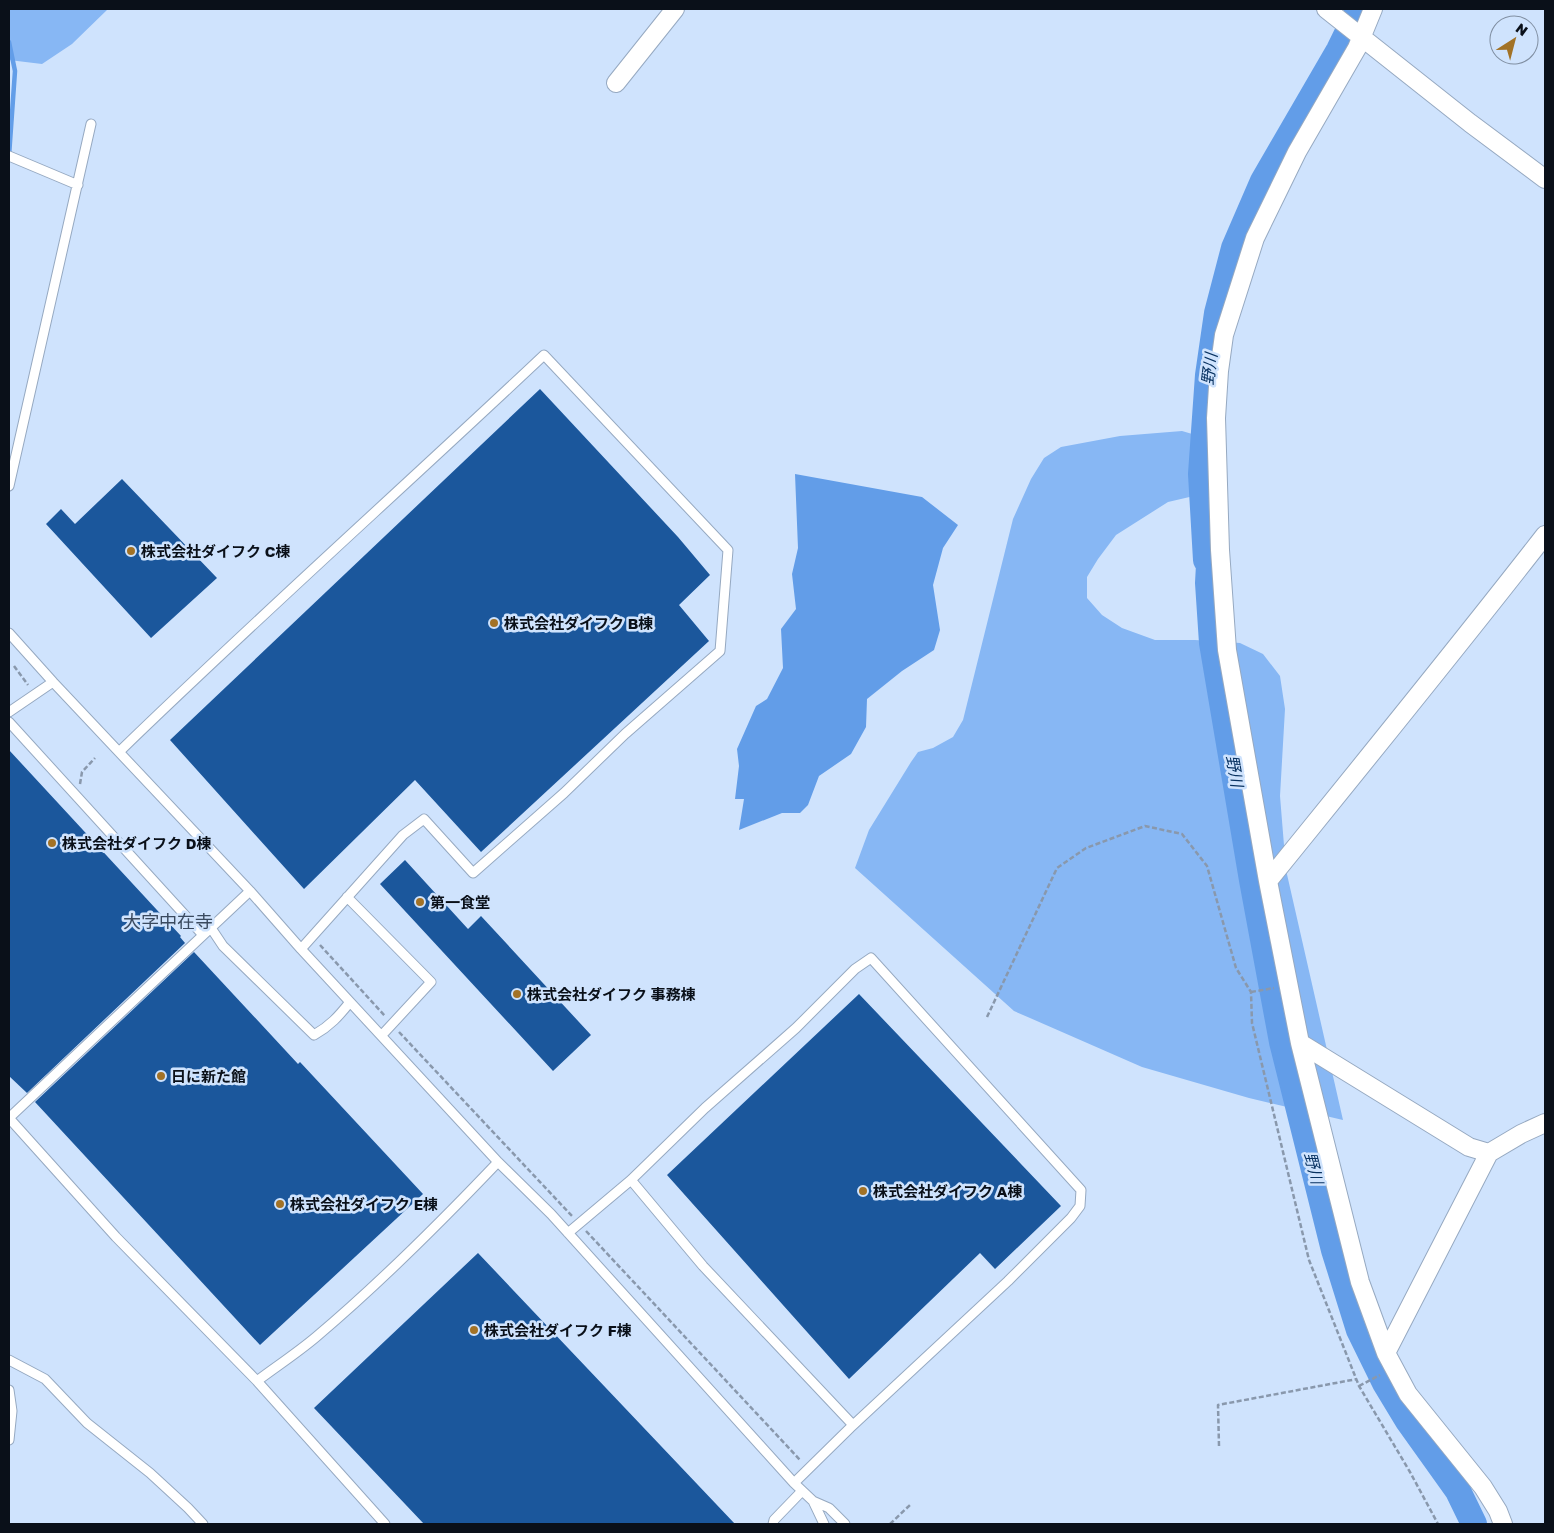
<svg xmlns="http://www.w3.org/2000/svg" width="1554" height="1533" font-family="'Golos Text','Noto Sans JP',sans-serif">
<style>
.forest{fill:#87b7f4}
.water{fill:#629de8}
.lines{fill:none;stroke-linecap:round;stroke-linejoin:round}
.stream{stroke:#629de8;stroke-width:4.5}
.river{stroke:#629de8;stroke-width:26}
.building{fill:#1b579c}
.lane-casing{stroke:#96a9c1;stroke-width:11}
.street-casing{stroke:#96a9c1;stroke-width:20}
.path{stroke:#8998ac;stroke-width:2.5;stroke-dasharray:5 2.5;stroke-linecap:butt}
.lane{stroke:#fff;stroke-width:9}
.street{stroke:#fff;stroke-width:18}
.poi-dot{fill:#a27226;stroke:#cfe3fd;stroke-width:2}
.labels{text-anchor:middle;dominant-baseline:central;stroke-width:5;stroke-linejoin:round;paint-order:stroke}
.poi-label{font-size:15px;font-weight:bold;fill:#0a1019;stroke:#cfe3fd;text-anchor:start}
.water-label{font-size:16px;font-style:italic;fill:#083261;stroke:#cfe3fd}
.quarter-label{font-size:18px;fill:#3a4a5f;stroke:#cfe3fd}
</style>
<rect width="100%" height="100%" fill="#cfe3fd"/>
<path class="forest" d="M 9,9 L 108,9 L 72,44 L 42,64 L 9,60 Z
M 1182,431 L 1216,441 L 1211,492 L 1168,502 L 1116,535 L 1098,559 L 1087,577 L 1087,598 L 1102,615 L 1122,628 L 1155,640 L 1195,640 L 1240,643 L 1263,654 L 1280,676 L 1285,709 L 1280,796 L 1286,870 L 1343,1120 L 1249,1098 L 1142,1067 L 1014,1011 L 855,868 L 869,830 L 911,762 L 918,752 L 933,748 L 953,737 L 963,720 L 1013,519 L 1031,479 L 1044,458 L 1061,447 L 1120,436 Z"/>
<path class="water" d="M 795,474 L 922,497 L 958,525 L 943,548 L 933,585 L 940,630 L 934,650 L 902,671 L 867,699 L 866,727 L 851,754 L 819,776 L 808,805 L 800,813 L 782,813 L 739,830 L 744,799 L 735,799 L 739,766 L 737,749 L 756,706 L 767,699 L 783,668 L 781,629 L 796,609 L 792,574 L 798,548 Z"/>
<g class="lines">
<path class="stream" d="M 9,42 L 15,71 L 9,156"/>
<path class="river" d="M 1359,9 L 1339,50 L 1263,181 L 1234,248 L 1217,313 L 1208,375 L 1201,474 L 1206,560 L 1209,565 L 1208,583 L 1212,643 L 1252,880 L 1282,1042 L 1334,1250 L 1359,1330 L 1385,1383 L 1408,1421 L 1458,1491 L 1474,1524"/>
</g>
<path class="building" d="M 540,389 L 678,537 L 710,575 L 679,605 L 709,641 L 481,852 L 415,780 L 304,889 L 170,740 Z
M 122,479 L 217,578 L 151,638 L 46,524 L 61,509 L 75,524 Z
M 9,750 L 181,936 L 180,937 L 185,943 L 27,1093 L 9,1076 Z
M 405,860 L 468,929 L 481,916 L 591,1035 L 553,1071 L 380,884 Z
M 194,952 L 298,1064 L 300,1062 L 423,1194 L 260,1345 L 35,1102 Z
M 859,994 L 1061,1206 L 995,1269 L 980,1253 L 849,1379 L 667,1175 Z
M 478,1253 L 735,1524 L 424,1524 L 314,1408 Z"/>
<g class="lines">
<defs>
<path id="lane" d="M 9,156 L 78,185
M 9,486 L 91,124
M 9,633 L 53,682 L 250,891 L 301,949 L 498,1162 L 551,1214 L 794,1483 L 813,1501 L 829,1508 L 845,1524
M 9,712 L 53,682
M 9,722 L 203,935
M 119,752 C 258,617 403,488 544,355 L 728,550 L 720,651 L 625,734 L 564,793 L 473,873 L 424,819 L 403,835 L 301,949
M 347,897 L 431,982 L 382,1035
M 211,928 L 223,946 L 314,1035 C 330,1026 339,1016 350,1002
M 9,1118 L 116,1237 L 257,1381 L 385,1524
M 9,1118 L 250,891
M 631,1180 L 703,1266 L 853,1425
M 568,1233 L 631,1180 L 705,1108 L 796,1028 L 855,969 L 871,958 L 1081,1190 L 1080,1206 L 1071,1218 L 1008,1281 L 850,1428 L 794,1483
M 9,1360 L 45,1379 L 87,1423 L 150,1473 L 188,1508 L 203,1524
M 257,1381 C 277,1366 297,1353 316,1337 C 380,1283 440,1223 498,1162
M 9,1390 L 12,1411 L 9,1440
M 813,1501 L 824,1524
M 773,1524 L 774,1520 L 802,1491"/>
<path id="street" d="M 1326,9 L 1470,123 L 1545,179
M 1373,9 L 1357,48 L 1297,152 L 1255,238 L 1224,335 L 1219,371 L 1216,418 L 1220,550 L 1227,650 L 1268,881 L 1300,1043 L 1360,1282 L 1386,1353 L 1408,1394 L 1483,1487 L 1498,1511 L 1503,1524
M 616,83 L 675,9
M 1268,881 C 1361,766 1454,652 1545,535
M 1300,1043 L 1469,1147 L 1489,1153
M 1386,1353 L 1489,1153 L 1521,1134 L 1545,1123"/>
</defs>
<use href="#lane" class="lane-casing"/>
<use href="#street" class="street-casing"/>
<path class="path" d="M 14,666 L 28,685
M 80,784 L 82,772 L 95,758
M 320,945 L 385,1016
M 1251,992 L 1274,988
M 987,1017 L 1057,868 L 1086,848 L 1145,826 L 1182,834 L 1207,866 L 1236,968 L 1251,992 L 1252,1023 L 1309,1260 L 1359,1386 L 1410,1472 L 1438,1524
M 399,1032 L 572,1216
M 586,1231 L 801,1461
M 1359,1386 L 1380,1375
M 1219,1446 L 1218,1405 L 1357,1379
M 890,1524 L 911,1504"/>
<use href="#lane" class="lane"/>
<use href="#street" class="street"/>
</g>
<g class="poi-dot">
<circle cx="131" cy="551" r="5"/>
<circle cx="494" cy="623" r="5"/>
<circle cx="52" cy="843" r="5"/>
<circle cx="420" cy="902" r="5"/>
<circle cx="517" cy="994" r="5"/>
<circle cx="161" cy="1076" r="5"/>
<circle cx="863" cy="1191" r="5"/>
<circle cx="280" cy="1204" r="5"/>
<circle cx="474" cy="1330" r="5"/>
</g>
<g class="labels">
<g class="poi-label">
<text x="141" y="551">株式会社ダイフク C棟</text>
<text x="504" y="623">株式会社ダイフク B棟</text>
<text x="62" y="843">株式会社ダイフク D棟</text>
<text x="430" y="902">第一食堂</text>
<text x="527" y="994">株式会社ダイフク 事務棟</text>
<text x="171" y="1076">日に新た館</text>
<text x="873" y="1191">株式会社ダイフク A棟</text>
<text x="290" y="1204">株式会社ダイフク E棟</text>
<text x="484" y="1330">株式会社ダイフク F棟</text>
</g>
<g class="water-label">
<text transform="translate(1209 369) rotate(-83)">野川</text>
<text transform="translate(1235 771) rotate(80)">野川</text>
<text transform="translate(1314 1168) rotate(76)">野川</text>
</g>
<g class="quarter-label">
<text x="168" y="921">大字中在寺</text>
</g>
</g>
<rect width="1554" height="1533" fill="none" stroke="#0a1019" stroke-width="20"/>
<g transform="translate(1514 40) rotate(36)"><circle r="24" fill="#cfe3fd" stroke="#808fa2"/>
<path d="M0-4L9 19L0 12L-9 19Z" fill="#a27226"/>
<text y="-8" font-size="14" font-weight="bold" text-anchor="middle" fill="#0a1019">N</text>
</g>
</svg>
